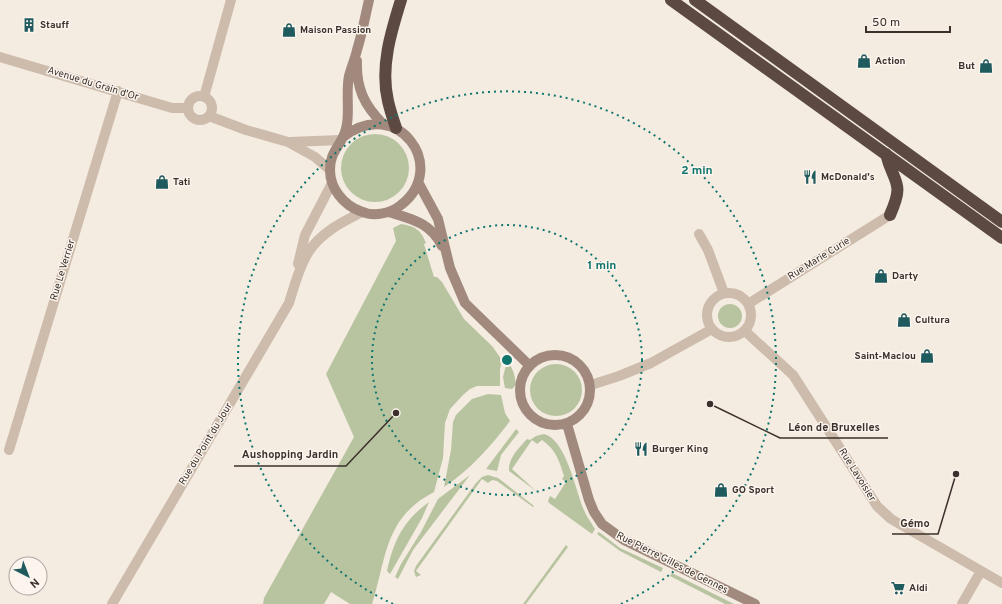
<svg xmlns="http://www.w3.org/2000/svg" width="1002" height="604" font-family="Overpass,sans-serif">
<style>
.green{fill:#b8c4a0}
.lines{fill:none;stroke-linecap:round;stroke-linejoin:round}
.street{stroke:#cdbbac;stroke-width:10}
.secondary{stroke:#a18a7d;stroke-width:10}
.highway{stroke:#5c4a42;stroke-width:12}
.ring{fill:none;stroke:#0f766e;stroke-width:2;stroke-dasharray:2 4}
.labels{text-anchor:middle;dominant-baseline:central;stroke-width:3;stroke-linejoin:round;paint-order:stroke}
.poi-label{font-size:10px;font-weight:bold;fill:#3b302b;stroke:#fbf5ee;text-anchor:start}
.street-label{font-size:10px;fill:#3b302b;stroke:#fbf5ee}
.centre{fill:#0f766e;stroke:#fbf5ee;stroke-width:2}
.ring-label{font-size:12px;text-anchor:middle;font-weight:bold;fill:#0f766e;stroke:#fbf5ee;stroke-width:3;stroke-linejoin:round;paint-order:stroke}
.leader{fill:none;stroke:#3b302b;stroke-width:1.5}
.callout-dot{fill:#3b302b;stroke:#fbf5ee;stroke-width:1.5}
.callout-label{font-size:11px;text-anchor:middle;font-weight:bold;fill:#3b302b;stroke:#fbf5ee;stroke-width:3;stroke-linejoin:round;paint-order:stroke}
</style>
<rect width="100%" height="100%" fill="#f4ebe1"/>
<path class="green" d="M341 168a34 34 0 1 1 68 0a34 34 0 1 1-68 0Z
M 401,224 C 415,226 421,230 426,243 L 424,244 L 434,277 L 437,277 L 442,282 L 464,319 L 492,346 L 502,360 L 500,369 L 500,386 L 477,386 L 470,389 L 463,395 L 450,409 L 445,423 L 443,458 L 434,492 C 384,518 387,557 372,604 L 350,604 L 331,592 L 324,604 L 263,604 L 264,598 L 354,437 L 326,374 L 396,241 L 393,228 Z
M718 316a12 12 0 1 1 24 0a12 12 0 1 1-24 0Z
M 507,361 C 513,368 515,375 516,385 L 512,389 L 505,388 L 503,377 Z
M530 390a26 26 0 1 1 52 0a26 26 0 1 1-52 0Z
M 488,394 L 501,395 L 505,413 L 510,421 C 492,445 469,471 444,487 L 451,450 L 453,422 L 456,415 L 472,399 Z
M 516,429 L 519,432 L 501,455 L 497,471 L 486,469 Z
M 544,434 C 566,440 575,488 583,508 C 586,516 591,522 595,529 L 592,534 L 549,503 L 548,501 L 550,496 L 555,499 L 566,482 L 562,479 L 564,476 C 559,460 556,450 542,440 L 537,444 L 532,440 L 512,469 L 536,491 L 509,471 C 508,458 519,448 527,439 L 530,440 L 536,436 Z
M 470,475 L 413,550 L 398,579 L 395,577 L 401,564 L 421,532 L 438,499 Z
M 488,475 L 498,478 L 534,506 L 533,507 L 497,481 L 492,480 L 488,483 L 482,479 L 416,571 L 421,575 L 416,577 L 414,571 L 416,566 L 476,483 L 482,477 Z
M 429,502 L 422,518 L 390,574 L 387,571 C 394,540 403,521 429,502 Z
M 599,532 L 620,548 L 663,568 L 661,572 L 620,551 L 597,534 Z
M 566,545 L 568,547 L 526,604 L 523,604 Z
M 672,573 L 734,604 L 725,604 L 670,576 Z"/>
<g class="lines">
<path class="street" d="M 0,57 L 172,108 L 188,108
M188 108a12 12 0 1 1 24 0a12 12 0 1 1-24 0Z
M 204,97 L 231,0
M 209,116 L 246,130 L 288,142 L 315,157 L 330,170
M 290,142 L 340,140
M 699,234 L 708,250 L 724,293
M 298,264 L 305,235 L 332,183
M707 315a22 22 0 1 1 44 0a22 22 0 1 1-44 0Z
M 748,304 L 890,215
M 745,331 L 793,375 L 877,506 L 891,519 L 1002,583
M 591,385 L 619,376 L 651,363 L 712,329
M 9,450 L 118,91
M 112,604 L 289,303 C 294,287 299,267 308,253 C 320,233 342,222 362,212
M 962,604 L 981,571"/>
<path class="secondary" d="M 357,61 C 356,88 364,105 383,124
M 343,137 C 397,95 450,167 401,205 C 390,214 373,217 360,211 C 344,205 330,189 330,170 C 330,154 337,149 343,137 C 352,119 345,95 349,76 C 351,68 355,59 357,50 C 362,34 365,17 369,0
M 418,182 L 438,219 L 450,268 L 465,303 L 530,366
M 389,212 C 412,219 431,223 442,246
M520 390a35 35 0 1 1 70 0a35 35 0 1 1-70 0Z
M 567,424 L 589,500 L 594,512 L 602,524 L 624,540 L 755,604"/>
<path class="highway" d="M 671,0 L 1002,238
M 695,0 L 1002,222
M 396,128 C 393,119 390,110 388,101 C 380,67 391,32 401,0
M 886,154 C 894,185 905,181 890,215"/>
</g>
<g class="ring">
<circle cx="507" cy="360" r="135"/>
<path d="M393 604A269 269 0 1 1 621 604"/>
</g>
<defs>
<symbol id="building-bare" viewBox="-9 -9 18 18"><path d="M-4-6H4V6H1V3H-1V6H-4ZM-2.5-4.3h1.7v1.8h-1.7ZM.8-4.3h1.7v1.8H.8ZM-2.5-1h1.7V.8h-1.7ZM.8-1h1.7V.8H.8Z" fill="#1f5a5e" stroke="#fbf5ee" stroke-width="2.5" paint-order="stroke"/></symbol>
<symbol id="shop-bare" viewBox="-9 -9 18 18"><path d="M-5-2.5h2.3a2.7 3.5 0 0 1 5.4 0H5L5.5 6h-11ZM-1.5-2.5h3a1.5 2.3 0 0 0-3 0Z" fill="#1f5a5e" stroke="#fbf5ee" stroke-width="2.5" paint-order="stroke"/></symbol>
<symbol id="restaurant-bare" viewBox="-9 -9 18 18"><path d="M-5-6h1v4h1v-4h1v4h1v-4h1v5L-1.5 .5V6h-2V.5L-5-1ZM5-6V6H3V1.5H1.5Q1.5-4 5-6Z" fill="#1f5a5e" stroke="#fbf5ee" stroke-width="2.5" paint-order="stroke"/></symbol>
<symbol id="supermarket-bare" viewBox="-9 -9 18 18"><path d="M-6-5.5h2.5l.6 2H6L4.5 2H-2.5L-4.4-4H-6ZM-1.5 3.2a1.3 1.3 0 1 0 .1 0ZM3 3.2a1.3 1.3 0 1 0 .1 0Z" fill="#1f5a5e" stroke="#fbf5ee" stroke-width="2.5" paint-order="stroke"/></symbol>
</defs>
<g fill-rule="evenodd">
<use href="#building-bare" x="19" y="15" width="20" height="20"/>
<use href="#shop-bare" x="279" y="20" width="20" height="20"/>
<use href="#shop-bare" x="854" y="51" width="20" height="20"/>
<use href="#shop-bare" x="976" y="56" width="20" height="20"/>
<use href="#restaurant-bare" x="800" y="167" width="20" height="20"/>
<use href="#shop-bare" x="152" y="172" width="20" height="20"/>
<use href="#shop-bare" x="871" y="266" width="20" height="20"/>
<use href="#shop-bare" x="894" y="310" width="20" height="20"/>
<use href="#shop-bare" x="917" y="346" width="20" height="20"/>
<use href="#restaurant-bare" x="631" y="439" width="20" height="20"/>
<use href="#shop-bare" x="711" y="480" width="20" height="20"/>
<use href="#supermarket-bare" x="888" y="578" width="20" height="20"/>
</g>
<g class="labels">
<g class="poi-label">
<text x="40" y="25">Stauff</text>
<text x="300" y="30">Maison Passion</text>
<text x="875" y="61">Action</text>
<text x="975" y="66" text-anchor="end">But</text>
<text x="821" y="177">McDonald's</text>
<text x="173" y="182">Tati</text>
<text x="892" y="276">Darty</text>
<text x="915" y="320">Cultura</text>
<text x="916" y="356" text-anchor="end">Saint-Maclou</text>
<text x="652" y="449">Burger King</text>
<text x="732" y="490">GO Sport</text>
<text x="909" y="588">Aldi</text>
</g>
<g class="street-label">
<text transform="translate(93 84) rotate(17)">Avenue du Grain d'Or</text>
<text transform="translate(819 259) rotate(-32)">Rue Marie Curie</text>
<text transform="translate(63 270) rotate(-73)">Rue Le Verrier</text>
<text transform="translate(206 444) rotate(-59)">Rue du Point du Jour</text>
<text transform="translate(857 475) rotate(58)">Rue Lavoisier</text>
<text transform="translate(672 563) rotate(27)">Rue Pierre Gilles de Gennes</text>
</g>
</g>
<circle cx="507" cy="360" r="6" class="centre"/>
<g class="ring-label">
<text x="697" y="174">2 min</text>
<text x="602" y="269">1 min</text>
</g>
<path class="leader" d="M710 404L780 438H888M396 413L346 466H234M956 474L938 534H892"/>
<g class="callout-dot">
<circle cx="710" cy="404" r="4"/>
<circle cx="396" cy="413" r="4"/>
<circle cx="956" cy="474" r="4"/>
</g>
<g class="callout-label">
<text x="834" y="431">Léon de Bruxelles</text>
<text x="290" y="458">Aushopping Jardin</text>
<text x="915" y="527">Gémo</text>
</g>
<g transform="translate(28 576) rotate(138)"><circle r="19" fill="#fbf5ee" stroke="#aea6a0"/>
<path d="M0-3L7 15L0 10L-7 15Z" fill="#1f5a5e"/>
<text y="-6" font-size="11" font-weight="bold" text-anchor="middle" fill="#3b302b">N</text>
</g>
<path d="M866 26v6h84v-6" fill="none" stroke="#3b302b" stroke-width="2"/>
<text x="872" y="26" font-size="12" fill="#3b302b" stroke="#fbf5ee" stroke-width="3" paint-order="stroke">50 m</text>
</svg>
